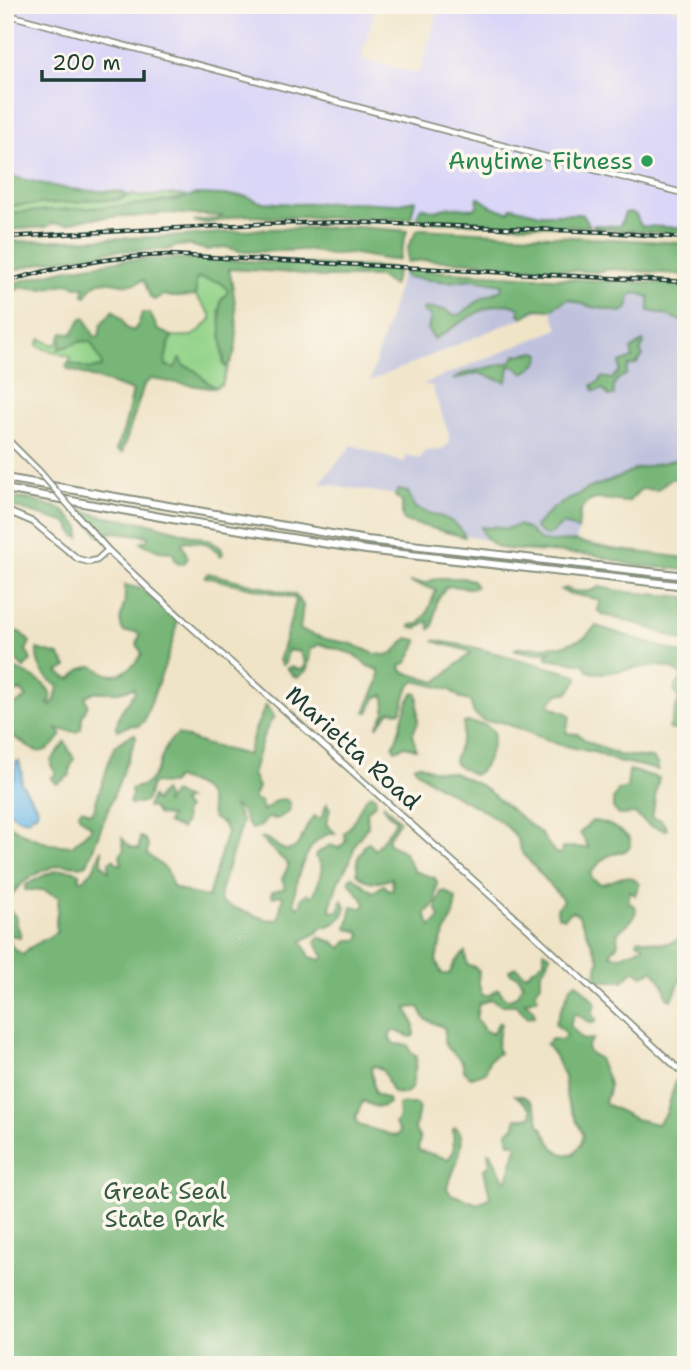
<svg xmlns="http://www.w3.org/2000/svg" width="691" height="1370" font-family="'Shantell Sans',sans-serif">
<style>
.built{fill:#dad6f7}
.industrial{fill:#c0c2dd}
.green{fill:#94d48b;stroke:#5a8860;stroke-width:2}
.forest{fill:#77b677;stroke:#4b7a56;stroke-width:2}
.water{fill:#6eb9e7;stroke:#467b8e;stroke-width:2}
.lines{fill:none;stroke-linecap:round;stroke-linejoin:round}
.secondary-casing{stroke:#88907e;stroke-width:8}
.highway-casing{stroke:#88907e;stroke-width:10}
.secondary{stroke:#fff;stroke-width:4.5}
.highway{stroke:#fff;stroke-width:6}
.rail-casing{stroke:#1f3d34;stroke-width:4.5}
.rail{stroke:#fbf7ec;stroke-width:2;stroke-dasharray:5;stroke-linecap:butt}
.secondary-bridge-casing{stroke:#88907e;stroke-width:8;stroke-linecap:butt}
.secondary-bridge{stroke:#fff;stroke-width:4.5}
.leisure-dot{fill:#2e9e5b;stroke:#fbf7ec;stroke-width:2.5}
.labels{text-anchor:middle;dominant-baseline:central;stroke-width:7;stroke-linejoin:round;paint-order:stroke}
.leisure-label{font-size:24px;fill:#27864d;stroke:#fbf7ec;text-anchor:end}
.street-label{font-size:24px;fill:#1f3d34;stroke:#fbf7ec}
.park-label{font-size:24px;fill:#365b45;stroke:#fbf7ec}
</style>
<rect width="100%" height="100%" fill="#fbf7ec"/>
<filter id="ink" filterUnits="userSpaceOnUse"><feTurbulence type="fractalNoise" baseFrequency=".0143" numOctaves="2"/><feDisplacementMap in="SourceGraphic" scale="14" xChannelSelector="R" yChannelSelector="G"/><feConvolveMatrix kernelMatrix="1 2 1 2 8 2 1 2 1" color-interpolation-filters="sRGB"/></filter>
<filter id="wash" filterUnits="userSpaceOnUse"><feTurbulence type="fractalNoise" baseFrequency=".00686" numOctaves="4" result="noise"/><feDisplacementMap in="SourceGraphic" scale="28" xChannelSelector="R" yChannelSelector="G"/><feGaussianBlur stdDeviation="1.57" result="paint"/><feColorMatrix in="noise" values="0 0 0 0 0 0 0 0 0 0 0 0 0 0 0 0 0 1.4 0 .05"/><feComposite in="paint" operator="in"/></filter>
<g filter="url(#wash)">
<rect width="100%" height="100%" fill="#f0e4c7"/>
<path class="built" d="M 5,5 L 376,5 L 361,58 L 419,74 L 440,5 L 663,5 L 686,14 L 686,229 L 194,206 L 51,189 L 5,177 Z"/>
<path class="industrial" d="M 403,270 L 655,294 L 686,314 L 686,465 L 584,499 L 575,547 L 504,545 L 407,519 L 409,497 L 320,483 L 352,445 L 404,463 L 407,455 L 420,459 L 425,451 L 441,450 L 449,444 L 449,434 L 435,396 L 433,386 L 423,384 L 558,329 L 550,306 L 370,381 Z"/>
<path class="green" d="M 135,194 L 137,197 C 156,197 171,192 189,197 L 124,206 L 5,213 L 5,206 L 79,202 C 92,196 105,203 119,200 C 126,198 127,195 135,194 Z
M 199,278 L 220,282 L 228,290 L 219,311 L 221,318 L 223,361 L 224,366 L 228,367 L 222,384 L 214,388 C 201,378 191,360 171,369 L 164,362 L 172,336 C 197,337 193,338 211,319 L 211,315 L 196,296 L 196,280 Z
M 60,338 L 62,341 L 59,349 L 82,341 L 91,342 C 95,349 100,357 103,365 L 101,367 L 90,369 L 68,363 L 71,358 L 69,356 C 62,355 43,349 37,345 L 41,339 L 53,345 L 58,343 Z"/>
<path class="forest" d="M 10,176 C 40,183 69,191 100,191 C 110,192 118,189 127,195 C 112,205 95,195 80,202 L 5,206 L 5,178 Z
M 196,194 L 246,196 L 260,202 L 296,204 L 353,202 L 396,204 L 415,200 L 411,218 L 408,219 L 278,217 C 263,219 257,215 244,215 C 227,216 212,228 194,221 L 218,219 L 222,216 L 166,213 L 133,217 L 122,216 L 84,219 L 67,224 L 53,223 L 46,227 L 5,230 L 5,213 L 124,206 L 179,200 Z
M 478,197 L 491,206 L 508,212 L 512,207 L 540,214 L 583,214 L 590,227 L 431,222 L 422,221 L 417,217 L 421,207 L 435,211 L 449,207 L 474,209 L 477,206 Z
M 631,212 L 636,215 L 641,226 L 686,228 L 686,234 L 601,229 L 594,228 L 593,225 L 620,226 L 625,213 Z
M 358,227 L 407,231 L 399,259 L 390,260 L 349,253 L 330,255 L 311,250 L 244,252 L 225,247 L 206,250 L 190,245 L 177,246 L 167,250 L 108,251 L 98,255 L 50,261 L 5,272 L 5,242 L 183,236 L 265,229 Z
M 420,229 L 686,243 L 686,275 L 611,269 L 597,272 L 515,267 L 475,262 L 426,260 L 407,262 L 408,247 L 417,230 Z
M 186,258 L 392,268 L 397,272 L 393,286 L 380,277 L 321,277 L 295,273 L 229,269 C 234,291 245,353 226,367 C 222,360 219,310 221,300 L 226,295 L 228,290 L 220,282 L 198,278 L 196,280 L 196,296 L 172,297 L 163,295 L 154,300 L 150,297 L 144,280 C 140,281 137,284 133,284 C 113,287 100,270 86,296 L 83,294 L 85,287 L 76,287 L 70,283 L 42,289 L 22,287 L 12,292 L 8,290 L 5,291 L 5,285 L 63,270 L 124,260 Z
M 415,270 L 605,281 L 686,284 L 686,323 L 667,315 L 649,311 L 649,297 L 638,293 L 630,295 L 628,308 L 621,312 L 588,306 L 568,299 L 549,310 L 536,309 L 523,317 L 519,314 L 520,309 C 496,291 456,328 434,339 L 428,330 L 431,316 L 423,311 L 424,308 L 445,310 L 454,315 L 461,314 L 482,298 L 501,290 L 503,284 L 472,279 L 449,282 L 406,277 L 404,273 Z
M 113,310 L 122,319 L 126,328 L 133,331 L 138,325 L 142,313 L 150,313 L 158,330 L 172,336 C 169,344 164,360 166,366 L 175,368 L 179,360 L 181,359 L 184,366 C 202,370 200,380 215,387 L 210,388 L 151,379 L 144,385 L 122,453 L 116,450 L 124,429 L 133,391 L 68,369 L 66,366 L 68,363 L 90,369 L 101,367 L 102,365 C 99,357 95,350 91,342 L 82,341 L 59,349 L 62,341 L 60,338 L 63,333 L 72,334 L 81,319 L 85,317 L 94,336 L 99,337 L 101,325 Z
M 643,341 L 644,344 L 640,351 L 643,356 L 636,364 L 628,366 L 626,375 C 615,379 613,384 614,395 L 609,396 L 603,389 L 594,391 L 592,385 L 599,382 L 602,377 L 612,379 L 620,371 L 620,363 L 633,358 L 631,350 Z
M 537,352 L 541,354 C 540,364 531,369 523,373 L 516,367 L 509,366 L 507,382 L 478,373 L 453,380 L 462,374 L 511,362 L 516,355 Z
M 686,457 L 686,479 L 670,479 L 657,490 L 641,489 L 628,502 C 612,502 588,490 580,513 C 579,518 579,525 578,530 C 555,517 562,532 545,536 L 535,528 L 536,525 L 553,508 L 592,487 L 620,477 L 636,469 Z
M 398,490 L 408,492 L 415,508 C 433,516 457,516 465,537 L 404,521 L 402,516 L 402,502 L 395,496 Z
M 5,498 L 28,499 L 61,509 L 80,527 L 80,538 L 75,536 L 68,523 L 9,506 L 5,502 Z
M 79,510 L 106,517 L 150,523 L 209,540 L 221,548 L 223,554 L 220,556 C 209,541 204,542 185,541 L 182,544 L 188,558 L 184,563 L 179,564 L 175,560 L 173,552 L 159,551 L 141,543 L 148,539 L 148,536 L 114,532 L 99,535 Z
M 519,525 L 529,530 L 539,540 L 549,542 L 574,541 L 612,549 L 686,558 L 686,570 L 633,565 L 595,555 L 505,549 C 492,546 485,540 481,527 L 490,528 L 495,526 L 505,529 Z
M 208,573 L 295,595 L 303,605 L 300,630 L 326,639 L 352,644 L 375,654 L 386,655 L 393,653 L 408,638 L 417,640 L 418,642 L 407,663 L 401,665 L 400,668 L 404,672 L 436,682 L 471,653 C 461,646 444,647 433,640 L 473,647 L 577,675 L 578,678 L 569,692 L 559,694 L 549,703 C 553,712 565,709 570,716 L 566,733 L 578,734 L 586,741 L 619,755 L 652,758 L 658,765 L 658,770 L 628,763 L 620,763 L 597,753 L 557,744 L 502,722 L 484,721 L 474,714 L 470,701 L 462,699 L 450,690 L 415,681 L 408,688 L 401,712 L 390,711 L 377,727 L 385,712 L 384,695 L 377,697 L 368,712 L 365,712 L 379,681 L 379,670 L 368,666 L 353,654 L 320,644 L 311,649 L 307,670 L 298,677 L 294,676 L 287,668 L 291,667 L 299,670 L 303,669 L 305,663 L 300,652 L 288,650 L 285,663 L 282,665 L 279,661 L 296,601 L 294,598 L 205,577 Z
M 438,578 L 464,578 L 473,580 L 476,587 C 466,591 457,584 446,587 L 437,601 L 433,626 L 430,629 L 428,621 L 416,629 L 410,627 L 411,625 L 419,624 L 427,613 L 436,590 L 409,582 L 425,583 Z
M 125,585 L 142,589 L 176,617 C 181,631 150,702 144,721 L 138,726 L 131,725 L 118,730 L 116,727 L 120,713 L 135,692 L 134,688 L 118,692 L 94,692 L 85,697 L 88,705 L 82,717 L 81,729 L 76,732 L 57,729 L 62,735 C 51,749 41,759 25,744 C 19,739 11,737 5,732 L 5,704 L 14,705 L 27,697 L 21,690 L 5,698 L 5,663 C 19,672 54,681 51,701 L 48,703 L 50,706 L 55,701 L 58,686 C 44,678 36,665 37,649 L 59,655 L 67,667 L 58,672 L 65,677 L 71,679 L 82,669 L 92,666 C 98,668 102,672 108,674 C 121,679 136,664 142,654 L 137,644 L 140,634 L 136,632 L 124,632 C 117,622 122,614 124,603 C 126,597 124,591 125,585 Z
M 599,587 L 626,592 L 686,597 L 686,642 L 642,625 L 604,615 L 598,611 L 600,601 C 589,594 573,598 561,590 L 566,588 C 574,593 591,593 599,587 Z
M 596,626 L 686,655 L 686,732 L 669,729 L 679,699 L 674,690 L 682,677 C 665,651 612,680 588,671 L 585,664 L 547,658 L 546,655 L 551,651 L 532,653 L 515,650 L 516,648 L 562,646 L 584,638 Z
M 5,628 L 21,633 L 30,642 L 26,650 L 31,660 L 24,668 L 15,660 L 5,658 Z
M 414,693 L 417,694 L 418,697 L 418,721 L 413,734 L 416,749 L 405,746 L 395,750 L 393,746 C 402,730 402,707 414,693 Z
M 266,705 L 274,717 C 261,734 259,754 252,774 L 258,787 L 253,799 L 261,802 L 263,811 L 277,800 L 285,799 L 290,803 L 289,812 L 277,819 L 267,818 L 261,826 L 252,829 C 243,822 246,810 234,806 L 242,822 L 220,892 L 221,903 L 265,919 L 278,920 L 283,896 L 281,895 L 273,897 L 271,895 L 272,892 L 285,888 L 282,879 L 289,865 L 260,838 C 272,836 278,852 289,850 C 303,849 304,822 315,816 L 319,819 L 321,818 L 327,804 L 330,809 L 326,824 L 335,833 C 307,835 295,878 294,903 L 298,907 L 301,905 L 302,897 L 308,893 L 311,897 L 314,894 C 319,880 328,867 315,857 L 316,854 L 330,845 L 339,848 L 346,841 L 344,833 C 358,822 359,801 371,794 L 375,797 L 376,803 L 367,811 L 368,826 L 356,842 L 350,861 L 338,882 L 330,908 L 331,912 L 339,911 L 342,900 L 346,907 C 343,920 333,926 320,928 L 318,932 L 302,941 L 310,957 L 321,960 L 324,957 L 315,942 L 318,937 L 333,942 L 341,948 L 349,940 L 357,940 L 361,937 L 358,931 L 347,929 L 352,907 L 362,908 L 365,905 C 363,895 352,890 349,880 L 352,876 L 373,892 L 384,885 L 389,890 L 393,889 L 392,878 C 381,883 366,885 357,873 L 358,858 L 365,844 L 369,842 L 375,850 L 395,823 L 395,819 L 387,813 L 383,804 L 400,821 L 388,839 L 389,844 L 404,852 L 414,871 L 435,878 L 437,882 L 435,903 L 425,914 L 431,927 L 440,918 L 436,907 L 441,892 L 445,891 L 456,899 L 453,917 L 441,941 L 436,960 L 442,974 L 449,974 L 455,962 L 465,952 L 467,965 L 475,967 L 479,971 L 478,981 L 482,995 L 490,995 L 498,989 L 506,999 C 517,999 519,993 523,984 L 518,976 L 510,973 L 509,970 L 516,967 L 524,974 L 527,974 L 544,961 L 544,951 L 550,955 L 548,963 L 541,972 L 541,984 L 535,991 L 538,998 L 524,1002 L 533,1009 L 535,1016 L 528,1017 L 516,1005 L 501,1005 L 491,999 L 479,1004 L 476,1018 L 484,1030 L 492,1034 L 499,1022 L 501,1023 L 497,1046 L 499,1053 L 489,1060 L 486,1072 L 471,1077 L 464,1071 L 462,1061 L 447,1047 L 444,1040 L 445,1028 L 425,1019 L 419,1007 L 407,1008 L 414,1025 L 414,1035 L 411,1037 L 393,1030 L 389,1037 L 394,1044 L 408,1045 L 411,1053 L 417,1057 L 412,1087 L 406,1094 L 394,1093 C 386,1085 388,1067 373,1066 L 371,1069 L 375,1093 L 388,1099 L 389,1103 C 379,1111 372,1105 363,1101 L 355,1118 L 358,1125 L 396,1136 L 400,1132 L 395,1124 L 399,1117 L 398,1106 L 400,1104 L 417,1104 L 419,1107 L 415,1130 L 420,1139 L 418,1150 L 448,1159 L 454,1151 L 453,1129 L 455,1127 C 472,1136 451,1174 447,1189 L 451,1194 L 478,1204 L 490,1197 L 484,1169 L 490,1165 L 488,1152 L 491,1153 L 503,1178 L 507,1180 L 517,1147 L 515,1143 L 509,1143 L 507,1132 L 515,1126 L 516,1118 L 523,1118 L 532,1116 L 531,1108 L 515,1095 C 532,1095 538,1110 539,1124 C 550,1136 552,1158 573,1154 L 581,1144 L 583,1134 L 567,1101 L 564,1077 L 555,1056 L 546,1044 L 552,1039 L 561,1040 L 566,1036 L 564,1031 L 555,1024 L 571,986 L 576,982 L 596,1003 L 592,1014 L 597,1019 L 594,1023 L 590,1023 L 576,1013 L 573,1016 L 570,1026 L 583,1040 L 593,1039 L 587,1046 C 588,1055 592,1054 599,1058 C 604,1076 615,1082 605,1101 L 606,1104 L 635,1119 L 657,1124 L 666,1114 L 676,1080 L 686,1081 L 686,1365 L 5,1365 L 5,822 L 24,834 L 49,844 L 72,846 L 91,829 L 91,826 L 80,817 L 79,812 L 82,809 L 90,813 L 94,811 C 96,799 100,790 104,778 C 112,755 108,744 135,734 L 136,738 L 87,864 C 78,869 70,863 60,865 C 41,869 8,886 8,909 L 16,917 L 17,925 L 21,935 L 20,937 L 11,935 L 9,936 L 12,947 L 23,955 L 28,949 L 57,932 L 56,921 L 59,897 L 43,890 L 25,890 L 26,885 C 44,875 60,864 80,873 L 79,879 L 83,880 L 93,870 L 102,849 L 102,864 L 109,871 L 109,862 L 113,859 L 118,864 L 122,864 L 120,855 L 124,849 L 122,838 L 130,847 L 139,849 L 140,837 L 144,838 L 148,845 L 147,854 L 167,870 L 173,887 L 191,894 L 208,897 L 227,832 L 224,825 L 212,817 C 209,787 204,787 175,778 L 171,784 L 152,783 L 146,801 L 132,805 L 129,802 L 132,796 L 131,789 C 136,787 143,786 147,783 C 163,769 160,745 178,734 L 204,744 L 248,755 L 254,732 Z
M 467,722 L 485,725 L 494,732 C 493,745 488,769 474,775 L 455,764 L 454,760 L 462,738 L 464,723 Z
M 65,742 L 74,759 L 70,768 L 70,775 L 57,784 L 51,778 L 56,774 L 51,765 L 51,761 Z
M 418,764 L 432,770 L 454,773 L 482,786 L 540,833 L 556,854 L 561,854 L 562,848 L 565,847 L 589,848 L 580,833 L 592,821 C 607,822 619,828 630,839 L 630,847 C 622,855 617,852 608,856 C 601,859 595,869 590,874 L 593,880 L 601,884 C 616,882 626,869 639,884 L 635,895 L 630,891 L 628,901 L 636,908 C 636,921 624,925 617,934 L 618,944 L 612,951 L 611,955 L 621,956 L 643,947 L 643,945 L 637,942 L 639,939 C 650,941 670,948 679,938 C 682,935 683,927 686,922 L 686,974 L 683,975 L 672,1000 L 667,998 L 664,986 L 653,970 L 643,976 L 634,970 L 623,981 L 597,981 L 596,975 L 599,959 L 578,914 L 572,911 L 564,918 L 558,916 L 557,909 L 563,900 C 551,885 537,870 524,855 C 520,851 520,846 518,841 C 513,830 496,818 486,812 C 470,802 420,780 414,766 Z
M 629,770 L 659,778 C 655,791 655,804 652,818 L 661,820 L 667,828 L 666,830 L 650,826 L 635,814 L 619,815 L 613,808 L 613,800 L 618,790 L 627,788 Z
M 163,791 L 166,796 L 165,804 L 173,793 L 187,799 L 181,802 L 187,809 L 184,812 L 185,822 L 181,829 L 167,823 L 170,816 L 158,815 L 153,808 L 147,807 L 152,797 L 155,801 Z"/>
<path class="water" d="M 19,761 L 22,773 L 21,783 C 28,792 32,800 38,809 L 36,814 L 32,815 L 28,820 L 18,818 L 5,809 L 5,782 L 14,778 L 16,762 Z"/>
</g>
<g filter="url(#ink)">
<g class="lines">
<defs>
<path id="secondary" d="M 5,14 L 686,194
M 5,437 L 39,471
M 5,510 L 33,522 L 78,559 L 89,562 L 97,560 L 108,550
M 77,515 L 108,550 L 148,588 L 529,930 L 686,1076"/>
<path id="highway" d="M 5,478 L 367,540 L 686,576
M 5,489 L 172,519 L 366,550 L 686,586"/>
</defs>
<use href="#secondary" class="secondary-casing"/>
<use href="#highway" class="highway-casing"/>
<use href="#secondary" class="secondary"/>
<use href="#highway" class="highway"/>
<defs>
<path id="rail" d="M 5,237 L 258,224 L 347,222 L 608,232 L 686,238
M 5,282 C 59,266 113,256 169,255 L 686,282"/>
</defs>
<use href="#rail" class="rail-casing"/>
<use href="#rail" class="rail"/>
<defs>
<path id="secondary-bridge" d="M 39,471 L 77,515"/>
</defs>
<use href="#secondary-bridge" class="secondary-bridge-casing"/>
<use href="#secondary-bridge" class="secondary-bridge"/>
</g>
</g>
<circle class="leisure-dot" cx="647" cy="161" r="7"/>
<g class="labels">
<g class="leisure-label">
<text x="633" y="161">Anytime Fitness</text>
</g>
<g class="street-label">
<text transform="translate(353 748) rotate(42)">Marietta Road</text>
</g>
<g class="park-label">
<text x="165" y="1191">Great Seal<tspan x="165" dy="28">State Park</tspan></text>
</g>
</g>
<rect width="691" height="1370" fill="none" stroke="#fbf7ec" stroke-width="28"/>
<path d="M42 70v10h102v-10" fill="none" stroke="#1f3d34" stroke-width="3.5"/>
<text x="52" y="70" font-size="21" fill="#1f3d34" stroke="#fbf7ec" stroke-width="5" paint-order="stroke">200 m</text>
</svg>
